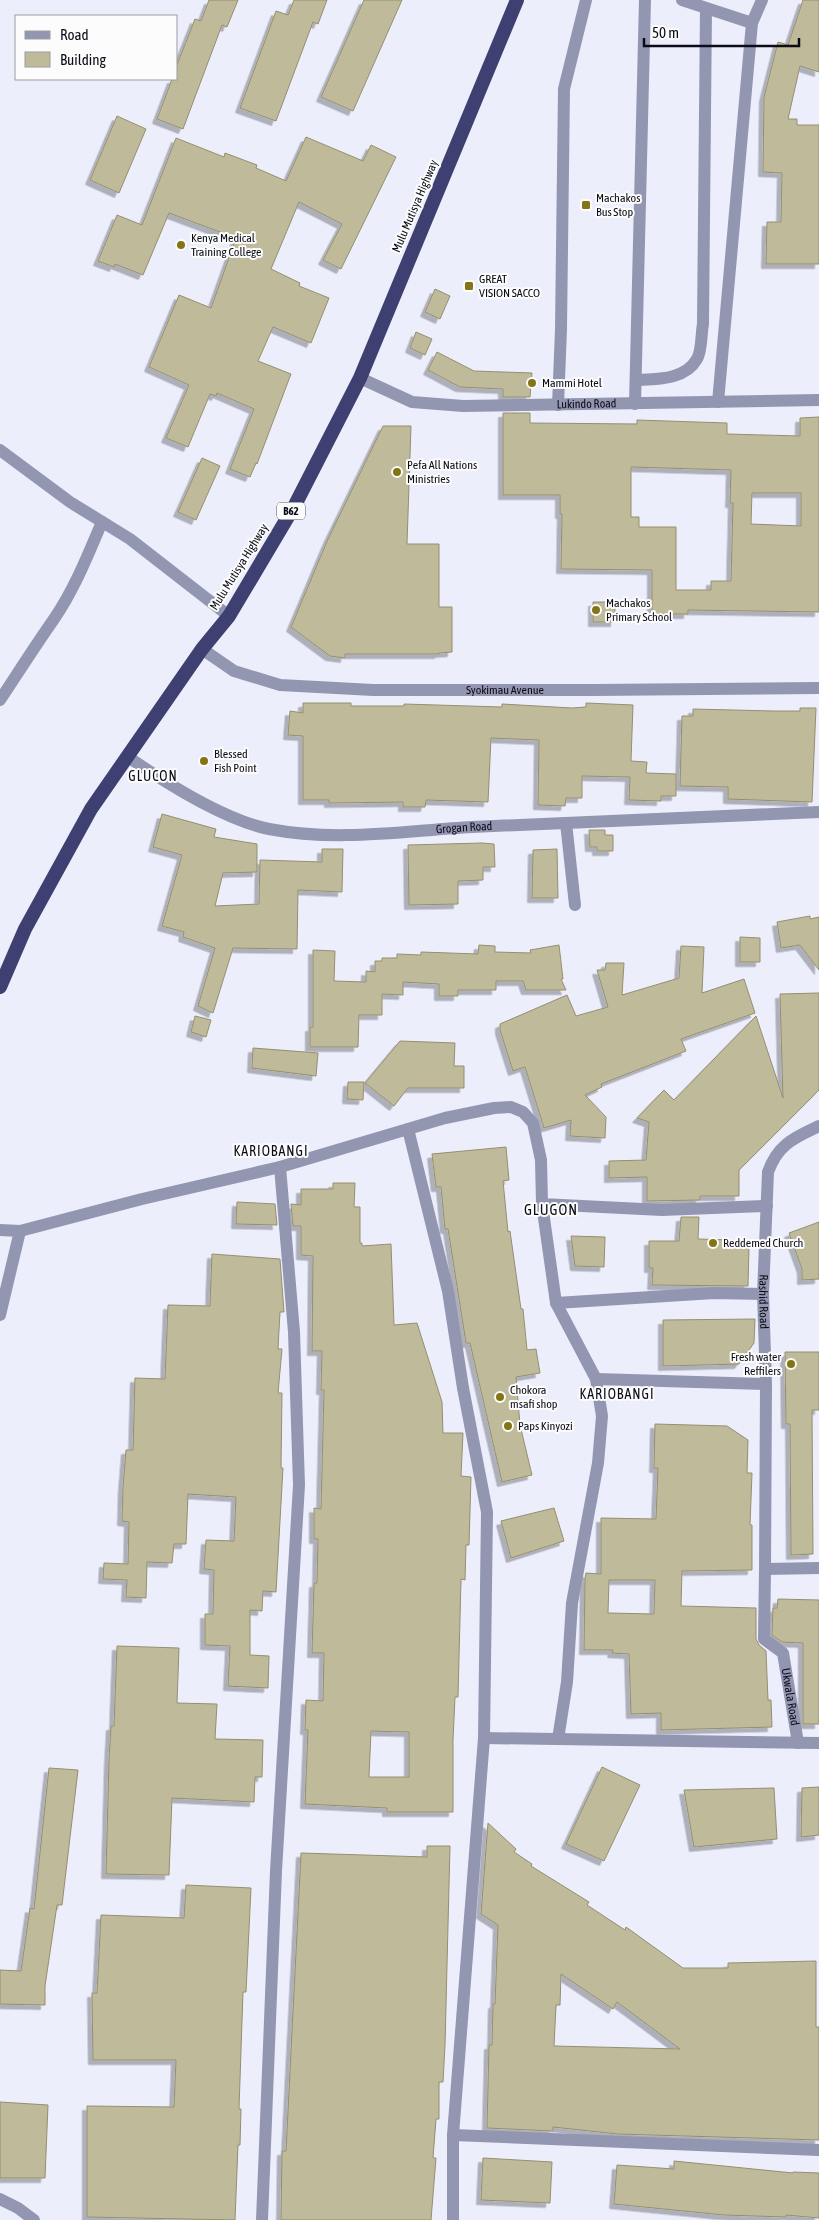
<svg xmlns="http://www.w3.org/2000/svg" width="819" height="2220" font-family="'Asap Condensed',sans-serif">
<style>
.building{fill:#bfba99;stroke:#948f6f;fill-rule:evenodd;filter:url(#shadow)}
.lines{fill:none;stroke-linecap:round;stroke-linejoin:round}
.minor{stroke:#9396b1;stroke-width:12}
.trunk{stroke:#3e4071;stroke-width:14}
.poi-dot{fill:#837416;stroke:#fcfcfc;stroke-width:2}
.labels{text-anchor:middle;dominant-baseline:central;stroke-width:4;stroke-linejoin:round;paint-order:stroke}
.shield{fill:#fcfcfc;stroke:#53545c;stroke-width:1}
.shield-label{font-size:11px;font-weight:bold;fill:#0b0c17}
.poi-label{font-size:12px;fill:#0b0c17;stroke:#fcfcfc;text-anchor:start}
.street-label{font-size:12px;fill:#0b0c17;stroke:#fcfcfc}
.neighbourhood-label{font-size:14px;letter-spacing:1px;fill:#0b0c17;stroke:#fcfcfc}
.quarter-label{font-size:15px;letter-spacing:1px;fill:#0b0c17;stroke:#fcfcfc}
</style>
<defs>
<filter id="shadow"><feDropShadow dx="-4.5" dy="4.5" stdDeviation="0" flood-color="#0004"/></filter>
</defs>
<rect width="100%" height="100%" fill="#eceefc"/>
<path class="building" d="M 209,0 L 238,0 L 227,27 L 222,25 L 183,129 L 157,119 L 172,79 L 176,79 L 176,67 L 195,19 L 201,21 Z
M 294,0 L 327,0 L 318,24 L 313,22 L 276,121 L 240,108 L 276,11 L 288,15 Z
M 364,0 L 402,0 L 353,111 L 321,97 Z
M 803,0 L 819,0 L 819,72 L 800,66 L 788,119 L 797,119 L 797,125 L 819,125 L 819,264 L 766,264 L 767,222 L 781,222 L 782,173 L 763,172 L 764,97 L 778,42 L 788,45 Z
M 117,116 L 146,129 L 119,193 L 90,180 Z
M 306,137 L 363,161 L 371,145 L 396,157 L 341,269 L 323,260 L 342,224 L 299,202 L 271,269 L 300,283 L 299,286 L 329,298 L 311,343 L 273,327 L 258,361 L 291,374 L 257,464 L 256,463 L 250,477 L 230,469 L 254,409 L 217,393 L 216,396 L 210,394 L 188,447 L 166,438 L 189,385 L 149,367 L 179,295 L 211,308 L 236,238 L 169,213 L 143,275 L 115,264 L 114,267 L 98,261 L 117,215 L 142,225 L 176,138 L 224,157 L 225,153 L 257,165 L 256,168 L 286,181 Z
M 435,289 L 450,296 L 440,319 L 425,312 Z
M 416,332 L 432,339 L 425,355 L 410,348 Z
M 437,352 L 474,371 L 532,373 L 530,397 L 503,397 L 503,389 L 460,387 L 428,370 Z
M 503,413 L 530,413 L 530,423 L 637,424 L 637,420 L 727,423 L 727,434 L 800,436 L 800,418 L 819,417 L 819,612 L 688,610 L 688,614 L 652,614 L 652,570 L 561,569 L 562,514 L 560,514 L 560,495 L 503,495 ZM 631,467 L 731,470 L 730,503 L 733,503 L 731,581 L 711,581 L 711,590 L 676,590 L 676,527 L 639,527 L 639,517 L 631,517 ZM 752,493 L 801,493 L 801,526 L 751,524 Z
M 383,426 L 411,426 L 407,544 L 439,544 L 439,607 L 452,607 L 452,652 L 439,653 L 439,654 L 345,654 L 345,658 L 330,656 L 291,627 L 328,539 Z
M 202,458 L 220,466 L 196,520 L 178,512 Z
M 593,602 L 615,602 L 615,622 L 593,622 Z
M 303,703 L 351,703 L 351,706 L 404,706 L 404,704 L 502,707 L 502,704 L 572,708 L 586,707 L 586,703 L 633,705 L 631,761 L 647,762 L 646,773 L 676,774 L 676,796 L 661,796 L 661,801 L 629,800 L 630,777 L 582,776 L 582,798 L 566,798 L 565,806 L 538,805 L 539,740 L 491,738 L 488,802 L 426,800 L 425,807 L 403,807 L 403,802 L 329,803 L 329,800 L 303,800 L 303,736 L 288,735 L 290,711 L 303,713 Z
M 800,708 L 816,708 L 812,802 L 728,799 L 728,787 L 680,786 L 682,716 L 693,716 L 693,709 L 773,711 L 800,711 Z
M 162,814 L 216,829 L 214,837 L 257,844 L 257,872 L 223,873 L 215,906 L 259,904 L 260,860 L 322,862 L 322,849 L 343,849 L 342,892 L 298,890 L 297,949 L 233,948 L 213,1013 L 198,1006 L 215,948 L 183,937 L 184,932 L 162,926 L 182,855 L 153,847 Z
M 589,830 L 605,830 L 605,835 L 613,835 L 613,851 L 597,851 L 597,847 L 590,847 Z
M 482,843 L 494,844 L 495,867 L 483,867 L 483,880 L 458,881 L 458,904 L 409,905 L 408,845 Z
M 557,849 L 558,898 L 532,898 L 533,850 Z
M 810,916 L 810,919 L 819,917 L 819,970 L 800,945 L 781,948 L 777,922 Z
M 740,937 L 760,938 L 760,962 L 740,962 Z
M 479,945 L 495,946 L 495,952 L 531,953 L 530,950 L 559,945 L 563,979 L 561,979 L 566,990 L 526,990 L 523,981 L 496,981 L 496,990 L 458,990 L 458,996 L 439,996 L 439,984 L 403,982 L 403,995 L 382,994 L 382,1015 L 359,1015 L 358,1047 L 310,1047 L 310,1027 L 313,1027 L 313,950 L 335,951 L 334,981 L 366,982 L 366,971 L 375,972 L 375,961 L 382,961 L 382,958 L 397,958 L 397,954 L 421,955 L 421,952 L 478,954 Z
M 681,946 L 704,947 L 702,993 L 744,979 L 755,1013 L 681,1039 L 686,1051 L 601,1084 L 602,1087 L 585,1095 L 606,1117 L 605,1138 L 570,1136 L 571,1120 L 544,1128 L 525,1067 L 513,1071 L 500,1030 L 500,1024 L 567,995 L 576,1016 L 608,1007 L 597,970 L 605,970 L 606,963 L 624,963 L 622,995 L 679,978 Z
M 819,993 L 819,1090 L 739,1170 L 739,1196 L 700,1196 L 700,1200 L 647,1201 L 647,1177 L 609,1178 L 609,1161 L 646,1160 L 649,1122 L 637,1118 L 664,1090 L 674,1100 L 756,1016 L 783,1098 L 780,994 Z
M 195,1016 L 211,1020 L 206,1037 L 191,1032 Z
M 400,1041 L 455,1043 L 454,1066 L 464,1066 L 464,1088 L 408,1088 L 394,1106 L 365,1083 Z
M 253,1048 L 318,1053 L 316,1076 L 252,1068 Z
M 348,1082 L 364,1082 L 363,1100 L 347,1099 Z
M 506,1147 L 509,1180 L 503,1181 L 508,1232 L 510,1231 L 521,1309 L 523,1309 L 527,1350 L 536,1349 L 540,1373 L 516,1377 L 520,1425 L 532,1475 L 502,1482 L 470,1343 L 466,1343 L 448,1229 L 445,1229 L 441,1187 L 436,1187 L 432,1154 Z
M 333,1183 L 355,1183 L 354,1207 L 360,1207 L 360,1243 L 362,1243 L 362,1246 L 391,1244 L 394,1325 L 417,1323 L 442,1402 L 443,1433 L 463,1433 L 461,1476 L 471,1477 L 469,1545 L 466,1545 L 465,1580 L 461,1579 L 458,1697 L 455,1697 L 453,1740 L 453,1812 L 387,1812 L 387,1808 L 305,1804 L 308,1730 L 305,1730 L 306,1700 L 323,1701 L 324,1653 L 312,1653 L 314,1583 L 317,1583 L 318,1539 L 314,1539 L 314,1508 L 321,1509 L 324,1390 L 321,1390 L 322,1351 L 312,1351 L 313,1256 L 301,1255 L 301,1226 L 293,1226 L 291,1204 L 301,1205 L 301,1189 L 333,1189 ZM 371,1731 L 409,1732 L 409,1777 L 369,1777 Z
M 237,1202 L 275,1204 L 277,1225 L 236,1224 Z
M 681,1217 L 699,1217 L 698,1239 L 734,1240 L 734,1245 L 749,1246 L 748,1286 L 652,1285 L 653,1268 L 649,1268 L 649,1241 L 679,1241 Z
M 819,1222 L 819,1279 L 802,1280 L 802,1269 L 789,1233 Z
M 571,1236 L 605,1237 L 604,1267 L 575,1266 Z
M 212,1254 L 280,1259 L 284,1312 L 280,1312 L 278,1349 L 282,1349 L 278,1393 L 282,1393 L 281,1468 L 283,1468 L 276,1592 L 263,1591 L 262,1611 L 250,1610 L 250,1655 L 269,1656 L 268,1688 L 228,1686 L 230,1646 L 205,1645 L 205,1614 L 213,1614 L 214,1570 L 204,1569 L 206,1540 L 234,1541 L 236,1497 L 188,1494 L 186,1544 L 174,1544 L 172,1563 L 147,1562 L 146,1598 L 126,1597 L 127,1580 L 103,1579 L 104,1563 L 128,1564 L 129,1522 L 122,1521 L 123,1487 L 126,1450 L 133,1450 L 135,1378 L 165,1379 L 168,1305 L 210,1306 Z
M 755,1319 L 754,1343 L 739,1364 L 663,1366 L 663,1320 Z
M 785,1352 L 819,1352 L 819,1410 L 812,1410 L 813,1554 L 791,1555 L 790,1424 L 786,1424 Z
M 655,1424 L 727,1426 L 748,1440 L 747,1473 L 752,1473 L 750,1525 L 752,1525 L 752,1570 L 682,1571 L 681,1606 L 756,1608 L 756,1639 L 759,1645 L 766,1651 L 768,1700 L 771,1700 L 772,1727 L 661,1730 L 661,1713 L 631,1714 L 629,1654 L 612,1653 L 613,1650 L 584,1650 L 585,1579 L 586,1573 L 601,1574 L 601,1518 L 656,1519 L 658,1468 L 654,1468 ZM 609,1580 L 655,1580 L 654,1614 L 608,1613 Z
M 554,1508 L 564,1541 L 511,1558 L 501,1521 Z
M 778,1599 L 819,1600 L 819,1724 L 803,1724 L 803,1643 L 782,1642 L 772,1635 L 773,1608 L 777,1608 Z
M 117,1646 L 179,1648 L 177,1703 L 217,1704 L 215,1739 L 263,1740 L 262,1777 L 255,1777 L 254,1802 L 172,1798 L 169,1875 L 106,1874 L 109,1760 L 111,1726 L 114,1726 Z
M 602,1767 L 640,1785 L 604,1861 L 566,1844 Z
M 49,1768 L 78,1770 L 62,1905 L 57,1905 L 45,1986 L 45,2005 L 0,2004 L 0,1970 L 21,1971 L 30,1908 L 34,1909 Z
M 819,1787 L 819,1835 L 801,1837 L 802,1788 Z
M 774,1788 L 777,1839 L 694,1847 L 684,1790 Z
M 488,1823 L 516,1849 L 514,1852 L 532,1864 L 531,1866 L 589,1902 L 587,1905 L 625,1930 L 626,1927 L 683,1968 L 728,1968 L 728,1963 L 816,1961 L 816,2027 L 819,2027 L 819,2140 L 618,2134 L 553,2127 L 553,2131 L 487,2128 L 489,2045 L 492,2045 L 493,2004 L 495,2004 L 498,1925 L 481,1914 ZM 561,1974 L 613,2009 L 617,2002 L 680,2049 L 554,2046 L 556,2005 L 560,2005 Z
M 427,1846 L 450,1846 L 445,2045 L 443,2082 L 439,2082 L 439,2119 L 436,2119 L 433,2158 L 436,2158 L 431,2220 L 281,2220 L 282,2151 L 286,2151 L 301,1853 L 427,1857 Z
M 186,1885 L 251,1888 L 246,1992 L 243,1992 L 239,2109 L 241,2109 L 240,2145 L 238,2145 L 235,2220 L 87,2217 L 87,2106 L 174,2107 L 176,2060 L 93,2060 L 92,1993 L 97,1993 L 101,1915 L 184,1918 Z
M 0,2102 L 48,2105 L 45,2178 L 0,2178 Z
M 483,2158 L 552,2162 L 550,2203 L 481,2200 Z
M 674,2161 L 793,2173 L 793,2172 L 819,2173 L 819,2218 L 786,2215 L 786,2217 L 724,2215 L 614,2204 L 617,2165 L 674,2169 Z"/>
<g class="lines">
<g class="minor">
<path d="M 682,0 L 752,23 L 762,0"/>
<path id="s1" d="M 360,378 L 412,402 L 463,406 L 819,400"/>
<path d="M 637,380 C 657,379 685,380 697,359 C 702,351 701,334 703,324 L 706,8"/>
<path d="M 718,402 L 752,23"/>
<path d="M 635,404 L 645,0"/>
<path d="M 558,405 L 561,329 L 564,89 L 586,0"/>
<path d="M 0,450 L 70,502 L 130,539 L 229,616"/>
<path id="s2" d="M 202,649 L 234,671 L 280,685 L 373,690 L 593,690 L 819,688"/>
<path d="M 0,700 C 18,673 35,646 54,619 C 74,590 88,555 102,522"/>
<path id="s3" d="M 128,757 C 166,783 224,820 269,829 C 337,842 403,831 472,827 C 587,821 703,817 819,812"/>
<path d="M 566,823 L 575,905"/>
<path id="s4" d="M 819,1126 C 794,1138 778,1144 768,1172 L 763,1294 L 766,1384 L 765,1569 L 819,1568"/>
<path d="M 408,1129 L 448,1291 L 463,1388 L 487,1512 L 484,1738 L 453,2135 L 453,2220"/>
<path d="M 542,1204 L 556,1303 L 596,1379 L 602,1416 L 598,1463 L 572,1603 L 567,1682 L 558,1739"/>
<path d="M 0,1230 L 20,1231 L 0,1315"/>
<path d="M 20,1231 L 142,1199 L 280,1167 L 445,1118 L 494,1108 L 511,1107 L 523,1112 L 533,1123 L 541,1160 L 542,1204 L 662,1210 L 767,1206"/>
<path d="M 556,1303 L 714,1293 L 763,1294"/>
<path d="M 596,1379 L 766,1384"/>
<path id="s5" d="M 765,1569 L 764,1639 L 783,1653 L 798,1743"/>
<path d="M 484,1738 L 819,1743"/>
<path d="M 453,2135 L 819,2150"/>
<path d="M 0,2199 L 18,2208 L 34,2220"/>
<path d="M 262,2220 L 276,1871 L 299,1485 L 294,1332 L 280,1167"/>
</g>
<path class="trunk" d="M 0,987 L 25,929 L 91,809 L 202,649 L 229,616 L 295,505 L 360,378 L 517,0"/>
</g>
<g class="poi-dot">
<rect x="581" y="200" width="10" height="10" rx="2.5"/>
<circle cx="181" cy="245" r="5"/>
<rect x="464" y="281" width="10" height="10" rx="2.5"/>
<circle cx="532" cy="383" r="5"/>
<circle cx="397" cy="472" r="5"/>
<circle cx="596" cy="610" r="5"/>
<circle cx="204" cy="761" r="5"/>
<circle cx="713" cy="1243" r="5"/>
<circle cx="791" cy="1364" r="5"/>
<circle cx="500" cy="1397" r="5"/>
<circle cx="508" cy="1426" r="5"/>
</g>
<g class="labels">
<rect class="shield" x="277" y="502.5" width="28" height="17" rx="4"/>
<g class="shield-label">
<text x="291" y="511">B62</text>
</g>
<g class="poi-label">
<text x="596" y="198">Machakos<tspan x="596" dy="14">Bus Stop</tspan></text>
<text x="191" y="238">Kenya Medical<tspan x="191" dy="14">Training College</tspan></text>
<text x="479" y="279">GREAT<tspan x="479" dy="14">VISION SACCO</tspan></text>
<text x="542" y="383">Mammi Hotel</text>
<text x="407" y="465">Pefa All Nations<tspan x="407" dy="14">Ministries</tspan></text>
<text x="606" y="603">Machakos<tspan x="606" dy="14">Primary School</tspan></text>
<text x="214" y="754">Blessed<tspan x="214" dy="14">Fish Point</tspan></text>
<text x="723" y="1243">Reddemed Church</text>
<text x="781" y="1357" text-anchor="end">Fresh water<tspan x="781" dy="14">Reffilers</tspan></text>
<text x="510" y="1390">Chokora<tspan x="510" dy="14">msafi shop</tspan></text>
<text x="518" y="1426">Paps Kinyozi</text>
</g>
<g class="street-label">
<text transform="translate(415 206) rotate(-67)">Mulu Mutisya Highway</text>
<text stroke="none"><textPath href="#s1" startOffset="232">Lukindo Road</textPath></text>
<text transform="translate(239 567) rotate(-58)">Mulu Mutisya Highway</text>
<text stroke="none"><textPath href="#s2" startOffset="312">Syokimau Avenue</textPath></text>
<text stroke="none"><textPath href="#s3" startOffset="355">Grogan Road</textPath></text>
<text stroke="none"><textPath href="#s4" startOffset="201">Rashid Road</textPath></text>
<text stroke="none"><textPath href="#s5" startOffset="138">Ukwala Road</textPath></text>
</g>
<g class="neighbourhood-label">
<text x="153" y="776">GLUCON</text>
<text x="271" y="1151">KARIOBANGI</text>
<text x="617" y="1394">KARIOBANGI</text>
</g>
<g class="quarter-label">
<text x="551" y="1209">GLUGON</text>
</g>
</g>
<rect x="15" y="15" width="162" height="65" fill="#fcfcfc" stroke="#9c9ca0"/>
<rect x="25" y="31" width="25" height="8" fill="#9396b1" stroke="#9c9ca0"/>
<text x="60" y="40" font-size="15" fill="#0b0c17">Road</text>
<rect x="25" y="52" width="25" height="15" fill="#bfba99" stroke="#9c9ca0"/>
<text x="60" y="65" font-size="15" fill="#0b0c17">Building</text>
<path d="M644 38v8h155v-8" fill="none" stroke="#0b0c17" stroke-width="2.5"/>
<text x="652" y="38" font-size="15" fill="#0b0c17" stroke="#fcfcfc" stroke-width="4" paint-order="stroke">50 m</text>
</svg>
